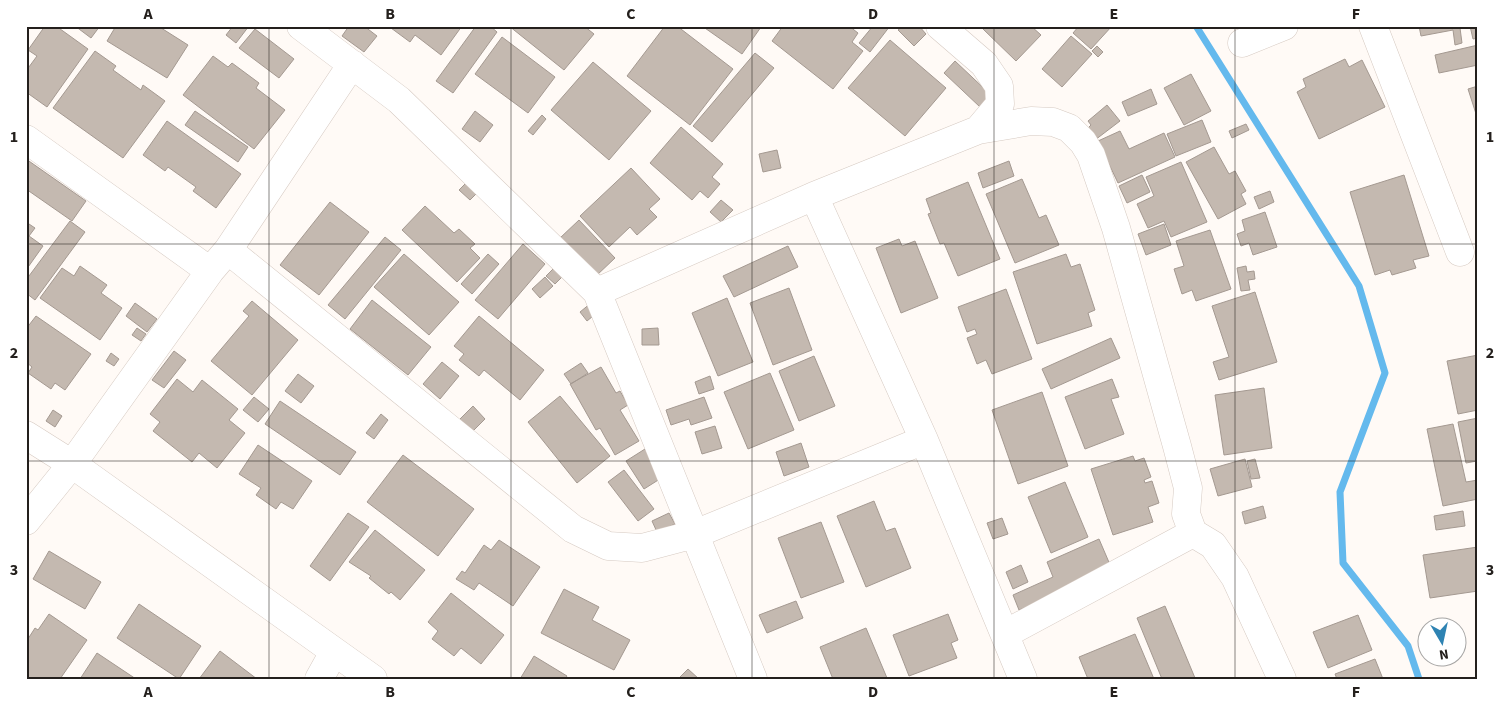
<svg xmlns="http://www.w3.org/2000/svg" width="1504" height="705" font-family="'Source Sans 3',sans-serif">
<style>
.lines{fill:none;stroke-linecap:round;stroke-linejoin:round}
.stream{stroke:#64b9ed;stroke-width:7}
.building{fill:#c4b9b0;stroke:#a49991}
.street-casing{stroke:#d6cac2;stroke-width:29}
.street{stroke:#fff;stroke-width:28}
.grid{fill:none;stroke:#24201d;stroke-width:1;stroke-opacity:0.55}
.neatline{fill:none;stroke:#24201d;stroke-width:2}
.grid-label{font-size:16px;text-anchor:middle;font-weight:bold;fill:#24201d}
</style>
<rect width="100%" height="100%" fill="#fffaf6"/>
<g class="lines">
<path class="stream" d="M 1196,26 L 1359,286 L 1385,373 L 1340,492 L 1343,563 L 1408,646 L 1419,679"/>
</g>
<path class="building" d="M 45,26 L 56,26 L 88,49 L 47,107 L 26,92 L 26,71 L 37,56 L 28,50 Z
M 75,26 L 100,26 L 91,38 Z
M 116,26 L 158,26 L 188,45 L 167,78 L 107,41 Z
M 233,26 L 249,26 L 236,43 L 226,35 Z
M 349,26 L 364,26 L 377,36 L 364,52 L 342,36 Z
M 392,26 L 462,26 L 441,55 L 415,35 L 410,42 L 391,28 Z
M 476,26 L 490,26 L 497,32 L 453,93 L 436,81 Z
M 509,26 L 584,26 L 594,34 L 564,70 Z
M 665,26 L 677,26 L 733,69 L 690,125 L 627,76 Z
M 702,26 L 760,26 L 761,27 L 742,54 Z
M 783,26 L 849,26 L 858,33 L 852,42 L 863,51 L 833,89 L 772,41 Z
M 873,26 L 890,26 L 870,52 L 859,43 Z
M 903,26 L 919,26 L 926,34 L 914,46 L 898,30 Z
M 985,26 L 1031,26 L 1041,35 L 1016,61 L 983,29 Z
M 1079,26 L 1112,26 L 1091,49 L 1073,33 Z
M 1419,26 L 1478,26 L 1478,38 L 1473,39 L 1470,26 L 1460,28 L 1462,43 L 1455,45 L 1453,30 L 1421,36 Z
M 255,29 L 294,59 L 279,78 L 239,48 Z
M 1071,36 L 1092,54 L 1062,87 L 1042,69 Z
M 502,37 L 555,77 L 528,113 L 475,74 Z
M 890,40 L 946,88 L 905,136 L 848,88 Z
M 1478,45 L 1478,65 L 1439,73 L 1435,55 Z
M 1097,46 L 1103,52 L 1098,57 L 1092,51 Z
M 95,51 L 116,66 L 113,70 L 141,90 L 143,85 L 165,101 L 123,158 L 53,108 Z
M 755,53 L 774,68 L 712,142 L 693,126 Z
M 213,56 L 228,67 L 232,63 L 259,83 L 256,88 L 285,110 L 254,149 L 183,95 Z
M 1345,59 L 1349,67 L 1362,60 L 1385,107 L 1319,139 L 1297,92 L 1306,87 L 1303,79 Z
M 955,61 L 991,95 L 980,107 L 944,73 Z
M 593,62 L 651,111 L 609,160 L 551,110 Z
M 1191,74 L 1211,111 L 1184,125 L 1164,88 Z
M 1478,86 L 1478,120 L 1468,89 Z
M 1151,89 L 1157,104 L 1128,116 L 1122,102 Z
M 1107,105 L 1120,121 L 1095,140 L 1087,129 L 1091,125 L 1088,121 Z
M 195,111 L 248,147 L 238,162 L 185,125 Z
M 475,111 L 493,125 L 480,142 L 462,129 Z
M 542,115 L 546,119 L 533,135 L 528,131 Z
M 1202,120 L 1211,142 L 1176,156 L 1167,134 Z
M 167,121 L 241,174 L 216,208 L 193,191 L 196,187 L 168,167 L 165,171 L 143,155 Z
M 1246,124 L 1249,130 L 1232,138 L 1229,131 Z
M 681,127 L 723,164 L 712,177 L 720,184 L 708,198 L 700,191 L 692,200 L 650,163 Z
M 1120,131 L 1129,149 L 1164,133 L 1175,157 L 1118,183 L 1098,141 Z
M 1214,147 L 1229,174 L 1235,171 L 1246,191 L 1241,194 L 1246,204 L 1218,219 L 1186,162 Z
M 777,150 L 781,168 L 763,172 L 759,154 Z
M 26,159 L 86,201 L 72,221 L 26,189 Z
M 1009,161 L 1014,176 L 983,188 L 978,173 Z
M 1181,162 L 1207,222 L 1171,237 L 1164,221 L 1148,228 L 1137,204 L 1154,196 L 1146,177 Z
M 631,168 L 660,199 L 649,209 L 657,217 L 637,235 L 630,227 L 609,247 L 580,216 Z
M 1142,175 L 1150,192 L 1127,203 L 1119,186 Z
M 1404,175 L 1429,256 L 1413,260 L 1416,268 L 1392,275 L 1390,270 L 1375,275 L 1350,192 Z
M 1022,179 L 1039,218 L 1046,215 L 1059,245 L 1015,263 L 986,194 Z
M 469,180 L 480,190 L 470,200 L 459,190 Z
M 968,182 L 1000,259 L 958,276 L 944,243 L 940,244 L 928,214 L 931,213 L 926,199 Z
M 1270,191 L 1274,202 L 1259,209 L 1254,197 Z
M 721,200 L 733,210 L 721,222 L 710,212 Z
M 330,202 L 369,232 L 319,295 L 280,265 Z
M 425,206 L 454,233 L 459,229 L 475,244 L 470,248 L 480,258 L 457,282 L 402,230 Z
M 1265,212 L 1277,247 L 1253,255 L 1249,243 L 1241,246 L 1237,234 L 1245,231 L 1242,220 Z
M 579,220 L 615,258 L 596,276 L 560,238 Z
M 70,221 L 85,232 L 35,300 L 26,293 L 26,280 Z
M 26,222 L 35,228 L 29,236 L 43,246 L 26,270 Z
M 1164,224 L 1171,245 L 1146,255 L 1138,234 Z
M 1210,230 L 1231,289 L 1196,301 L 1192,290 L 1182,294 L 1174,269 L 1184,266 L 1176,241 Z
M 385,237 L 401,250 L 345,319 L 328,305 Z
M 899,239 L 902,246 L 915,241 L 938,298 L 901,313 L 876,248 Z
M 523,244 L 545,264 L 498,319 L 475,300 Z
M 788,246 L 798,267 L 734,297 L 723,276 Z
M 404,254 L 459,302 L 429,335 L 374,287 Z
M 488,254 L 499,264 L 472,294 L 461,284 Z
M 1066,254 L 1071,267 L 1080,264 L 1095,310 L 1088,313 L 1092,326 L 1037,344 L 1013,272 Z
M 80,266 L 107,285 L 101,293 L 122,308 L 100,340 L 40,298 L 62,268 L 74,276 Z
M 1246,266 L 1247,272 L 1254,271 L 1255,279 L 1248,280 L 1250,290 L 1241,291 L 1237,268 Z
M 553,269 L 562,277 L 555,284 L 546,276 Z
M 545,277 L 553,286 L 540,298 L 532,289 Z
M 789,288 L 812,350 L 773,365 L 750,303 Z
M 1006,289 L 1032,359 L 992,374 L 986,360 L 977,364 L 967,338 L 977,334 L 975,329 L 967,332 L 958,307 Z
M 1255,292 L 1277,362 L 1219,380 L 1213,362 L 1229,357 L 1212,306 Z
M 727,298 L 753,362 L 718,376 L 692,313 Z
M 372,300 L 431,347 L 408,375 L 350,329 Z
M 252,301 L 298,340 L 252,395 L 211,361 L 249,316 L 243,311 Z
M 135,303 L 157,319 L 147,332 L 126,316 Z
M 591,303 L 598,312 L 587,321 L 580,312 Z
M 36,316 L 91,354 L 65,390 L 55,383 L 51,389 L 28,373 L 32,367 L 26,362 L 26,329 Z
M 479,316 L 544,370 L 520,400 L 484,370 L 479,376 L 459,360 L 464,354 L 454,346 Z
M 137,328 L 146,334 L 141,341 L 132,335 Z
M 658,328 L 659,345 L 642,345 L 642,329 Z
M 1111,338 L 1120,358 L 1051,389 L 1042,369 Z
M 174,351 L 186,360 L 164,388 L 152,380 Z
M 111,353 L 119,359 L 114,366 L 106,361 Z
M 1478,355 L 1478,410 L 1458,414 L 1447,361 Z
M 814,356 L 835,406 L 799,421 L 779,371 Z
M 442,362 L 459,376 L 440,399 L 423,384 Z
M 581,363 L 588,373 L 571,384 L 564,374 Z
M 601,367 L 616,393 L 620,391 L 628,405 L 620,410 L 639,441 L 615,455 L 600,428 L 596,430 L 570,384 Z
M 770,373 L 794,430 L 748,449 L 724,392 Z
M 298,374 L 314,386 L 301,403 L 285,391 Z
M 710,376 L 714,389 L 699,394 L 695,382 Z
M 177,379 L 193,392 L 202,380 L 238,409 L 229,420 L 245,433 L 217,468 L 199,453 L 192,462 L 153,431 L 160,422 L 150,414 Z
M 1112,379 L 1119,397 L 1111,399 L 1124,434 L 1085,449 L 1065,397 Z
M 1264,388 L 1272,448 L 1224,455 L 1215,395 Z
M 1042,392 L 1068,466 L 1018,484 L 992,410 Z
M 560,396 L 610,456 L 577,483 L 528,422 Z
M 254,397 L 269,409 L 258,422 L 243,410 Z
M 704,397 L 712,418 L 691,425 L 689,419 L 671,425 L 666,410 Z
M 280,401 L 356,452 L 340,475 L 265,424 Z
M 473,406 L 485,419 L 472,432 L 459,420 Z
M 53,410 L 62,416 L 55,427 L 46,421 Z
M 381,414 L 388,420 L 374,439 L 366,433 Z
M 1478,418 L 1478,464 L 1477,461 L 1466,463 L 1458,422 Z
M 1453,424 L 1466,482 L 1478,480 L 1478,499 L 1443,506 L 1427,429 Z
M 715,426 L 722,448 L 702,454 L 695,432 Z
M 801,443 L 809,467 L 784,476 L 776,452 Z
M 258,445 L 312,481 L 293,509 L 281,502 L 276,509 L 256,495 L 261,488 L 239,474 Z
M 645,449 L 663,477 L 644,489 L 626,461 Z
M 403,455 L 474,509 L 438,556 L 367,502 Z
M 1133,456 L 1135,461 L 1144,458 L 1151,477 L 1144,480 L 1145,483 L 1152,481 L 1159,503 L 1148,507 L 1153,522 L 1113,535 L 1091,469 Z
M 1245,459 L 1252,487 L 1218,496 L 1210,469 Z
M 1255,459 L 1260,478 L 1251,479 L 1247,461 Z
M 624,470 L 654,509 L 638,521 L 608,482 Z
M 1065,482 L 1088,537 L 1051,553 L 1028,497 Z
M 874,501 L 886,531 L 895,528 L 911,568 L 866,587 L 837,516 Z
M 1263,506 L 1266,518 L 1245,524 L 1242,512 Z
M 1463,511 L 1465,526 L 1436,530 L 1434,516 Z
M 348,513 L 369,527 L 330,581 L 310,566 Z
M 669,513 L 675,524 L 657,532 L 652,521 Z
M 1002,518 L 1008,534 L 993,539 L 987,523 Z
M 821,522 L 844,582 L 801,598 L 778,538 Z
M 375,530 L 425,570 L 400,600 L 391,592 L 389,594 L 369,578 L 371,576 L 349,562 Z
M 1099,539 L 1114,574 L 1019,610 L 1013,595 L 1053,577 L 1047,562 Z
M 499,540 L 540,567 L 513,606 L 479,583 L 474,590 L 456,579 L 462,571 L 465,573 L 484,545 L 491,550 Z
M 1478,547 L 1478,591 L 1430,598 L 1423,555 Z
M 49,551 L 101,582 L 85,609 L 33,579 Z
M 1021,565 L 1028,582 L 1013,589 L 1006,572 Z
M 564,589 L 599,607 L 592,620 L 630,640 L 614,670 L 541,633 Z
M 451,593 L 504,635 L 481,664 L 461,648 L 454,656 L 432,639 L 438,631 L 428,622 Z
M 796,601 L 803,618 L 767,633 L 759,615 Z
M 139,604 L 201,646 L 179,679 L 117,638 Z
M 1165,606 L 1195,678 L 1192,679 L 1162,679 L 1137,618 Z
M 49,614 L 87,640 L 60,679 L 27,679 L 26,642 L 35,628 L 38,630 Z
M 948,614 L 958,640 L 951,643 L 957,658 L 909,676 L 893,635 Z
M 1358,615 L 1372,650 L 1328,668 L 1313,632 Z
M 866,628 L 887,678 L 833,679 L 820,647 Z
M 1135,634 L 1154,679 L 1088,679 L 1079,657 Z
M 220,651 L 257,679 L 199,679 Z
M 97,653 L 136,679 L 80,679 Z
M 534,656 L 567,676 L 565,679 L 520,679 Z
M 1375,659 L 1383,679 L 1337,679 L 1335,674 Z
M 688,669 L 699,679 L 678,679 Z"/>
<g class="lines">
<defs>
<path id="street" d="M 301,26 L 399,100 L 597,292 L 753,679
M 940,26 L 984,64 L 999,86 L 1000,104 L 978,130
M 1373,26 L 1460,252
M 1242,43 L 1284,26
M 26,139 L 210,271
M 814,196 L 924,440 L 1023,679
M 228,250 L 573,529 L 608,546 L 642,548 L 695,534 L 924,440
M 597,292 L 814,196 L 978,130 L 1031,121 L 1053,122 L 1069,128 L 1083,142 L 1091,155 L 1116,228 L 1177,446 L 1188,488 L 1186,514 L 1193,533 L 1005,634
M 26,435 L 72,464 L 373,679
M 26,521 L 72,464 L 210,271 L 228,250 L 352,64
M 1193,533 L 1213,545 L 1235,577 L 1282,679
M 319,679 L 334,652"/>
</defs>
<use href="#street" class="street-casing"/>
<use href="#street" class="street"/>
</g>
<path class="grid" d="M 269,26 L 269,679M 511,26 L 511,679M 752,26 L 752,679M 994,26 L 994,679M 1235,26 L 1235,679M 26,244 L 1478,244M 26,461 L 1478,461"/>
<rect width="1504" height="705" fill="none" stroke="#ffffff" stroke-width="55"/>
<g transform="translate(1442 642) rotate(171)"><circle r="24" fill="#ffffff" stroke="#a7a6a5"/>
<path d="M0-4L9 19L0 12L-9 19Z" fill="#2e83b3"/>
<text y="-8" font-size="14" font-weight="bold" text-anchor="middle" fill="#24201d">N</text>
</g>
<rect x="28" y="28" width="1448" height="650" class="neatline"/>
<g class="grid-label">
<text x="148" y="19">A</text>
<text x="390" y="19">B</text>
<text x="631" y="19">C</text>
<text x="873" y="19">D</text>
<text x="1114" y="19">E</text>
<text x="1356" y="19">F</text>
<text x="14" y="142">1</text>
<text x="1490" y="142">1</text>
<text x="14" y="358">2</text>
<text x="1490" y="358">2</text>
<text x="14" y="575">3</text>
<text x="1490" y="575">3</text>
<text x="148" y="697">A</text>
<text x="390" y="697">B</text>
<text x="631" y="697">C</text>
<text x="873" y="697">D</text>
<text x="1114" y="697">E</text>
<text x="1356" y="697">F</text>
</g>
</svg>
